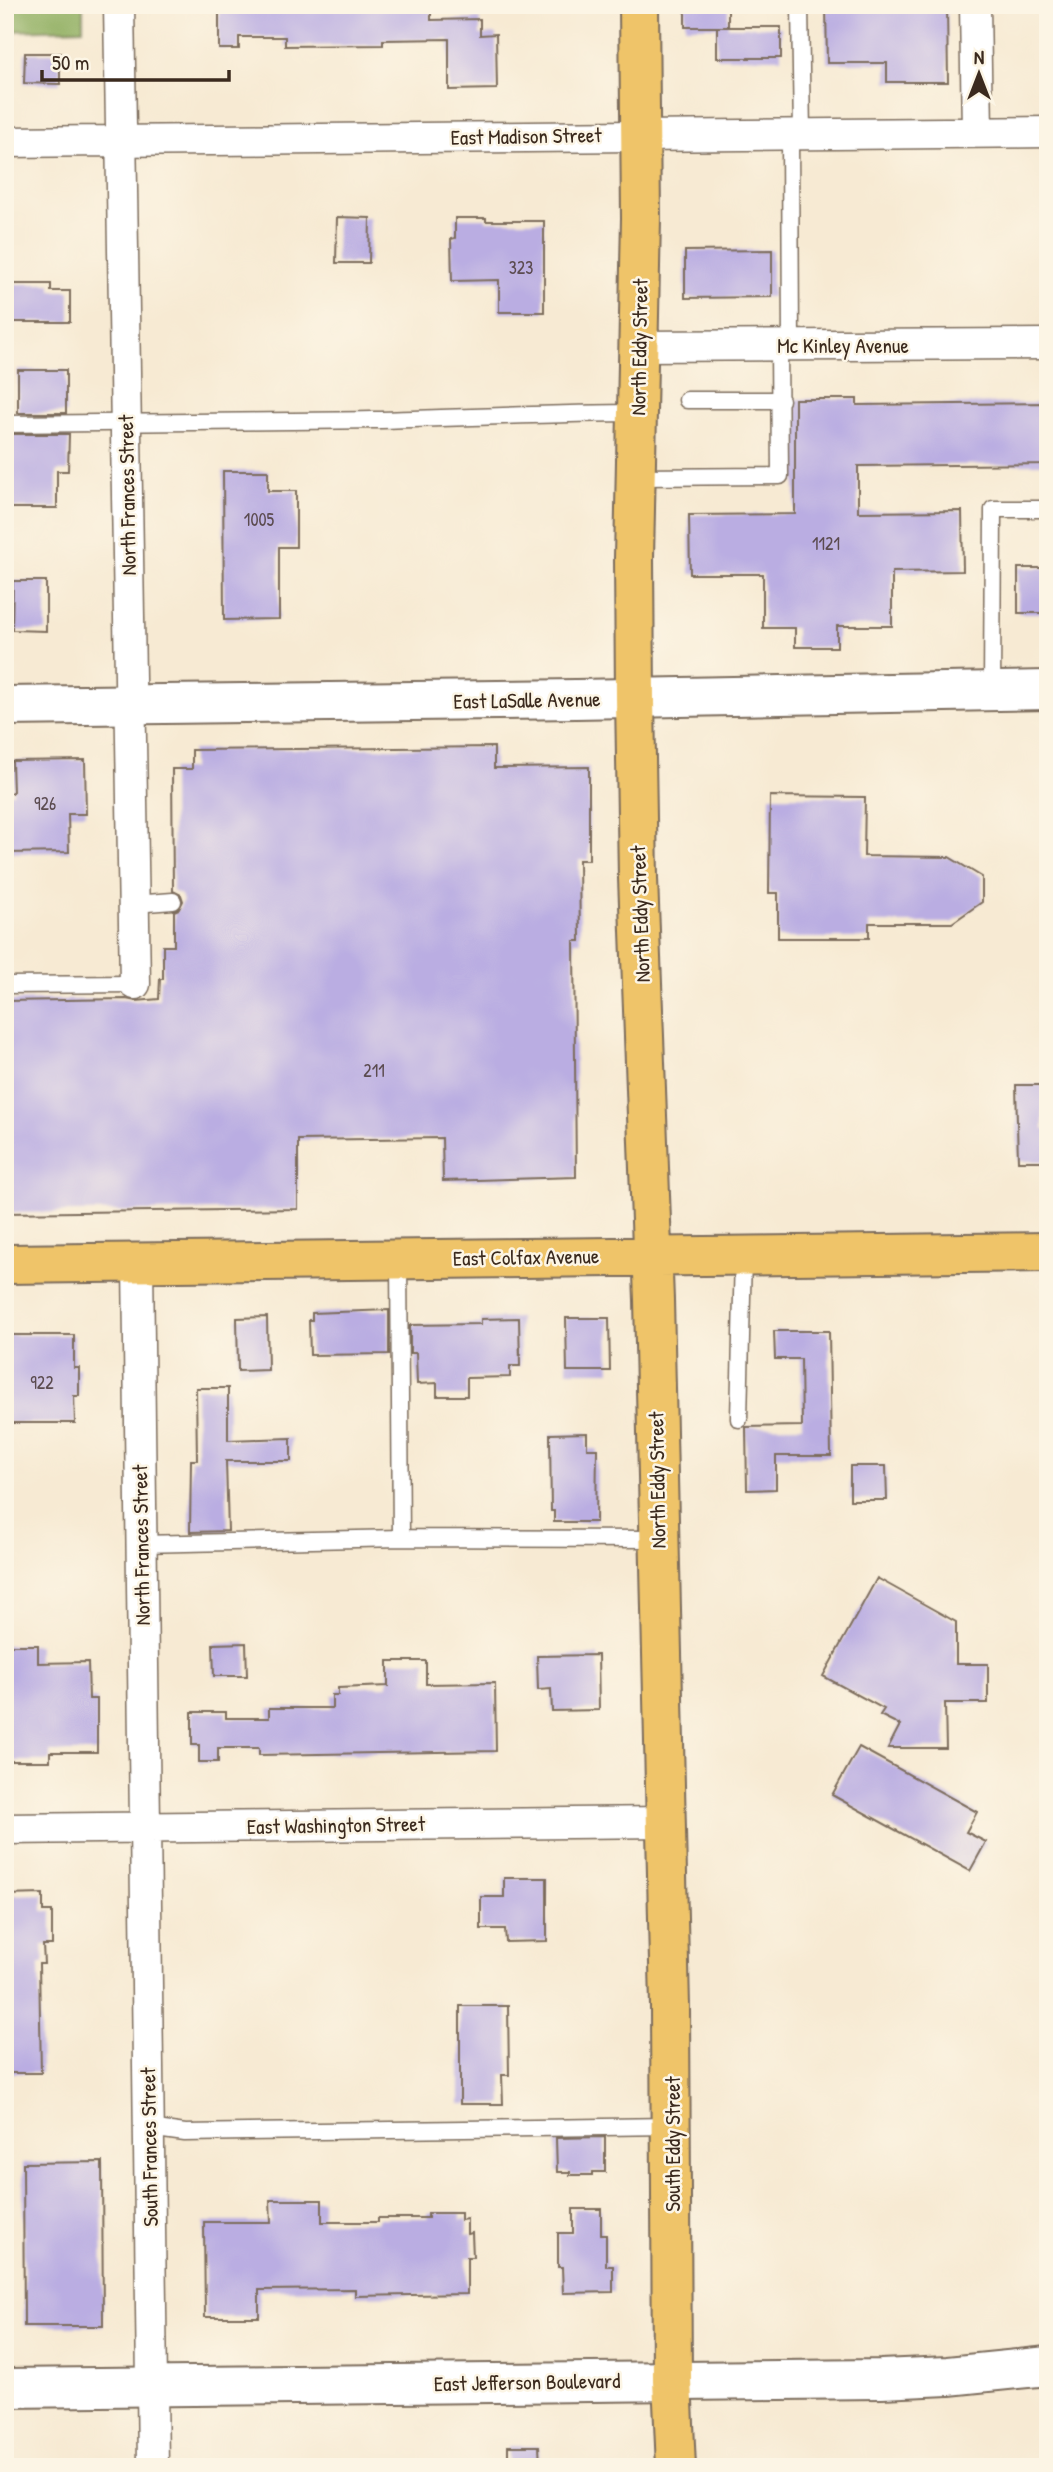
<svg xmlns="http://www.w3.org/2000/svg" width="1053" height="2472" font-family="'Patrick Hand',sans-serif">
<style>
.forest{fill:#92b063;stroke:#666d40;stroke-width:2}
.building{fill:#baade2}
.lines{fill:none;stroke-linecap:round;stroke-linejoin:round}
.service-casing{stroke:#7d6d5d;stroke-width:19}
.minor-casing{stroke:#7d6d5d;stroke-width:33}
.tertiary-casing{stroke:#7d6d5d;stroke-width:42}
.primary-casing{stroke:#7d6d5d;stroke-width:42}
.service{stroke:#fff;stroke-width:16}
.minor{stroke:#fff;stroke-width:30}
.tertiary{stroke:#fff;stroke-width:38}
.primary{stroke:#efc469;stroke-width:38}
.labels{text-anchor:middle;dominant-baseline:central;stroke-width:5;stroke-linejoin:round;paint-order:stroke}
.number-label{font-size:18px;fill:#5b4b4f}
.street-label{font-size:21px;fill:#3b2a1e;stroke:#fcf5e5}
</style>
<rect width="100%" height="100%" fill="#fcf5e5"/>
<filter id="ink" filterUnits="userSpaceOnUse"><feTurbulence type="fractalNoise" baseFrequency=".0143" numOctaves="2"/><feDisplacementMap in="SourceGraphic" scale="14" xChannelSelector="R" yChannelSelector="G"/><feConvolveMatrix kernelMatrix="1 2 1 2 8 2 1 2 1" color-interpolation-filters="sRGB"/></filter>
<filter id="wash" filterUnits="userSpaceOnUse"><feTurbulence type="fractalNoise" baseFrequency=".00686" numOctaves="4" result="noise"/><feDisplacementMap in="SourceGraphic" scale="28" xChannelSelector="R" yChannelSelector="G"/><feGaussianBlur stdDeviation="1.57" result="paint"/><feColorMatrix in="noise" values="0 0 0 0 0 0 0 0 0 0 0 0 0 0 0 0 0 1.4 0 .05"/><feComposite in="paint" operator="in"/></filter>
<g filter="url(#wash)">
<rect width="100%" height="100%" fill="#f7ead3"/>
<path class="forest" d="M 5,5 L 83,5 L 83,29 L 5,31 Z"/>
<g id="blocks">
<path class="building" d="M 219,5 L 431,5 L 431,20 L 480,19 L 480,35 L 496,34 L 497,89 L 449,90 L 449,39 L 383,40 L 383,45 L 285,46 L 285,37 L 239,37 L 239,49 L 219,49 Z
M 685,5 L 728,5 L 728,27 L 685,27 Z
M 826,5 L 947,5 L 948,82 L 887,82 L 887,63 L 827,63 Z
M 717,27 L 781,27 L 781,58 L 717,58 Z
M 25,53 L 60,53 L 60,84 L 24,83 Z
M 337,217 L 370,218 L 369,263 L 336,263 Z
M 455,218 L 486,218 L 486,221 L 544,221 L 544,312 L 499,312 L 499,280 L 452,281 L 451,239 L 455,238 Z
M 772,250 L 772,297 L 685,298 L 685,251 Z
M 12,284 L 51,284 L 51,291 L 70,291 L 70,322 L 13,322 Z
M 18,370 L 66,370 L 66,413 L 18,413 Z
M 795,399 L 857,399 L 857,405 L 1048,403 L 1048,464 L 858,466 L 858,512 L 962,511 L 963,571 L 892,572 L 892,626 L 837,626 L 837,647 L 795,647 L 795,628 L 763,628 L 763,574 L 690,574 L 689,515 L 795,514 Z
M 10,434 L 69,434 L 68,471 L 57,471 L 57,508 L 5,508 L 5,457 L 9,457 Z
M 223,471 L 268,471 L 268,491 L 296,491 L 296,547 L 279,547 L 279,619 L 224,620 Z
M 1018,568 L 1048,568 L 1048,613 L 1018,613 Z
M 13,581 L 46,581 L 46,631 L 12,630 Z
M 494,747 L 494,768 L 589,767 L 589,860 L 579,860 L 580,941 L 574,941 L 576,1177 L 443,1181 L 442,1138 L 298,1140 L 298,1209 L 5,1213 L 5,1001 L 126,999 L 136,1001 L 159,999 L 160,979 L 163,979 L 163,946 L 174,946 L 174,911 L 179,909 L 183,901 L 181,895 L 173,891 L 172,769 L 192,769 L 192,750 Z
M 85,760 L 86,814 L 68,814 L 69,852 L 5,853 L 5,793 L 13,793 L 12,761 Z
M 770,796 L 865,797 L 864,856 L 949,857 L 982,877 L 982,902 L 952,923 L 869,923 L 869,938 L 778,938 L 778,893 L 769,893 Z
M 1016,1085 L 1043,1085 L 1043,1129 L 1048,1129 L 1048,1161 L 1018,1161 Z
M 389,1310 L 389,1354 L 310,1355 L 309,1320 L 312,1320 L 312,1313 Z
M 267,1317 L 268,1370 L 238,1371 L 237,1318 Z
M 519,1318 L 520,1366 L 510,1366 L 510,1377 L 467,1378 L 467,1396 L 437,1396 L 437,1383 L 417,1384 L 416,1353 L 410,1353 L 410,1325 L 481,1324 L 481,1319 Z
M 566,1318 L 609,1318 L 610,1371 L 567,1371 Z
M 774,1331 L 829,1331 L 831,1456 L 776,1456 L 776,1489 L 747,1490 L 746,1427 L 802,1426 L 801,1359 L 775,1359 Z
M 5,1335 L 74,1335 L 74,1368 L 79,1368 L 79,1396 L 74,1396 L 75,1423 L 5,1423 Z
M 196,1388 L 228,1388 L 228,1440 L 291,1438 L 291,1461 L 226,1461 L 228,1531 L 190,1532 L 191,1460 L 197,1460 Z
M 587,1433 L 587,1449 L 597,1449 L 596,1522 L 554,1522 L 554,1511 L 551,1511 L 550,1434 Z
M 850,1466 L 886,1466 L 887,1500 L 850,1500 Z
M 877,1578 L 956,1622 L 956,1664 L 988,1664 L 988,1703 L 945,1703 L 946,1748 L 888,1748 L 900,1725 L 880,1715 L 884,1709 L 823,1676 Z
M 246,1643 L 247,1676 L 214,1676 L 213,1644 Z
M 5,1645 L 38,1645 L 38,1663 L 88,1662 L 89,1699 L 97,1699 L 97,1752 L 50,1752 L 50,1761 L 5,1761 Z
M 598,1655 L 599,1710 L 552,1711 L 551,1689 L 538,1690 L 537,1656 Z
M 388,1661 L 426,1661 L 426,1684 L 495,1683 L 496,1751 L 259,1755 L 259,1748 L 218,1748 L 218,1762 L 199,1762 L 199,1745 L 192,1745 L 192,1712 L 226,1712 L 226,1718 L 269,1718 L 269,1708 L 332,1708 L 332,1695 L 338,1695 L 338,1688 L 388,1686 Z
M 859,1747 L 977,1812 L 966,1832 L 986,1842 L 970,1871 L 832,1795 Z
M 504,1878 L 547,1878 L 547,1941 L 506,1942 L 505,1929 L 481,1929 L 481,1897 L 504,1897 Z
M 43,1894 L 43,1911 L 52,1911 L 52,1945 L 43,1945 L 44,1964 L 39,1964 L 41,2073 L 5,2073 L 5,1895 Z
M 460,2006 L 508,2006 L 509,2075 L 502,2075 L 503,2104 L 460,2104 Z
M 605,2137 L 605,2172 L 592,2172 L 592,2175 L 570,2175 L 570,2172 L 557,2172 L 556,2138 Z
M 102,2162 L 103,2326 L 24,2326 L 23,2163 Z
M 270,2200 L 322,2200 L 322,2222 L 378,2222 L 378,2218 L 428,2218 L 428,2213 L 461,2213 L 461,2220 L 467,2219 L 467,2234 L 472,2233 L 473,2257 L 467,2257 L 467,2294 L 355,2296 L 355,2289 L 259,2290 L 259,2317 L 205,2317 L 204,2222 L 271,2222 Z
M 573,2209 L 601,2209 L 601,2235 L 606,2235 L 606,2266 L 613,2266 L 613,2292 L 563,2293 L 562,2267 L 558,2267 L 558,2233 L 573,2233 Z
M 508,2446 L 539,2446 L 540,2467 L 508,2467 Z"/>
</g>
</g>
<g filter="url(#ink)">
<use href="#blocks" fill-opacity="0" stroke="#7d6d5d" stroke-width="2"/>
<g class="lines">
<defs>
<path id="service" d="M 800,5 L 802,134
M 790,134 L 791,346
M 687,400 L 781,400
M 5,424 C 128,422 250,422 372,420 C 461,418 550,413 638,413
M 636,477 L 780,476 L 779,346
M 992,691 L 993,509 L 1048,509
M 134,904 L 173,901
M 5,985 L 135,984
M 399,1259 L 401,1538
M 739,1419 L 743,1255
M 141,1544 L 401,1538 L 658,1539
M 149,2128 L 185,2133 L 671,2126"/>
<path id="minor" d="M 119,5 L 135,984
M 975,5 L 977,132
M 5,142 L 1048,132
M 639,346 L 1048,344
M 138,1263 L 153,2467
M 5,1829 L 666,1822"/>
<path id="tertiary" d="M 5,706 L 576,699 L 1048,690
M 5,2388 L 881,2379 L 948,2376 L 1048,2366"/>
<path id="primary" d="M 639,5 L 641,218 L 634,558 L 635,698 L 638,878 L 654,1300 L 670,2007 L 672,2380 L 676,2467
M 5,1264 L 1048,1252"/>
</defs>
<use href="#service" class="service-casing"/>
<use href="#minor" class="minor-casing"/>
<use href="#tertiary" class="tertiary-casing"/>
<use href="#primary" class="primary-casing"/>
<use href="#service" class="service"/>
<use href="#minor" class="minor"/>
<use href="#tertiary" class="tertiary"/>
<use href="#primary" class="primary"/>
</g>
</g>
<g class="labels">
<g class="number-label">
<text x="521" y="267">323</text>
<text x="259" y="519">1005</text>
<text x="826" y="543">1121</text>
<text x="45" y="803">926</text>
<text x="374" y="1070">211</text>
<text x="42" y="1382">922</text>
</g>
<g class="street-label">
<text transform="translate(526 136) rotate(-1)">East Madison Street</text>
<text x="843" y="345">Mc Kinley Avenue</text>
<text transform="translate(639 347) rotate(-89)">North Eddy Street</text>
<text transform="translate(127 495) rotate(-91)">North Frances Street</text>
<text transform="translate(527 700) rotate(-1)">East LaSalle Avenue</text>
<text transform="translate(640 914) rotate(-92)">North Eddy Street</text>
<text transform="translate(526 1257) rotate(-1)">East Colfax Avenue</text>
<text transform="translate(657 1480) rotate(-91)">North Eddy Street</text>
<text transform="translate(141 1545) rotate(-91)">North Frances Street</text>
<text transform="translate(336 1825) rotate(-1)">East Washington Street</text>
<text transform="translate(672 2144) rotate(-90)">South Eddy Street</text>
<text transform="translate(149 2147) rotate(-91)">South Frances Street</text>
<text transform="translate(527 2382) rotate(-1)">East Jefferson Boulevard</text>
</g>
</g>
<rect width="1053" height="2472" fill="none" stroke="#fcf5e5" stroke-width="28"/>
<g transform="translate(979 74)" stroke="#fcf5e5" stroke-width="5" paint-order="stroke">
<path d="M0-5L12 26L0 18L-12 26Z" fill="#3b2a1e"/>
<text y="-10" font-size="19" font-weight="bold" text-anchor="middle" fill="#3b2a1e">N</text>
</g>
<path d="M42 70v10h187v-10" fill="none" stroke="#3b2a1e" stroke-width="3.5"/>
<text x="52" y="70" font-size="21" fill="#3b2a1e" stroke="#fcf5e5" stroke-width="5" paint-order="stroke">50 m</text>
</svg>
